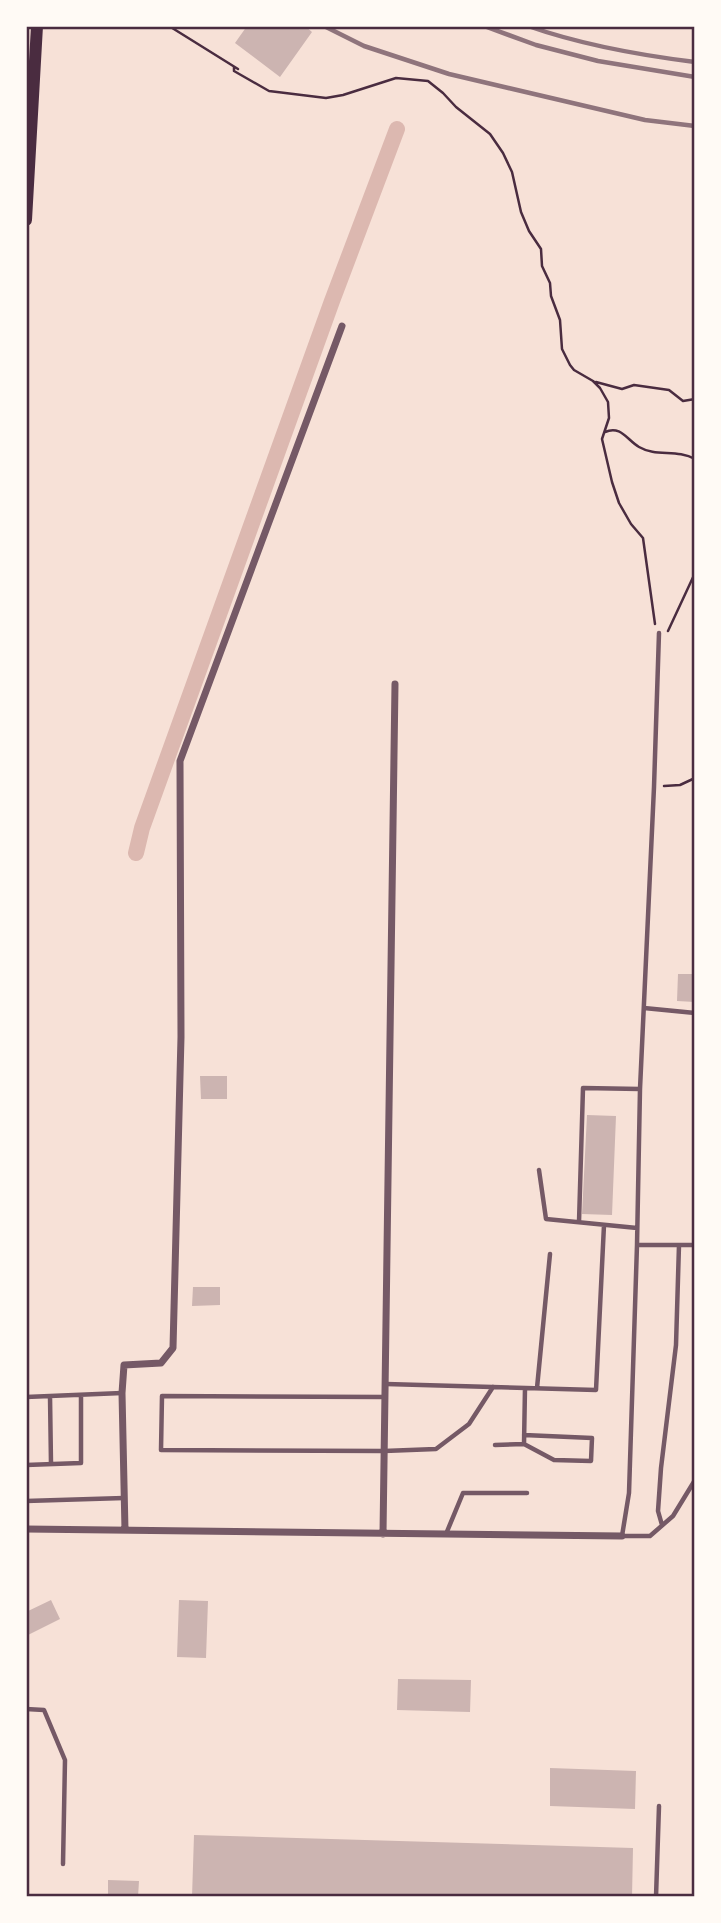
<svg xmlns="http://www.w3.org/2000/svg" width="721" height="1923" font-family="'DejaVu Sans',sans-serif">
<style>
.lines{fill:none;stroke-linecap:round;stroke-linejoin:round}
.canal{stroke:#dcb8b0;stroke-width:16}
.building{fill:#ccb4b1}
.path{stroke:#4a2c40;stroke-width:2.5}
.service{stroke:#755966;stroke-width:4.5}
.minor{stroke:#755966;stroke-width:7}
.secondary{stroke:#4a2c40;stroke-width:12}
.rail{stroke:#8f747c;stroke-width:4.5}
.neatline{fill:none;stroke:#4a2c40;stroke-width:2.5}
</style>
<rect width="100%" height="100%" fill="#f7e1d7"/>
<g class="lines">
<path class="canal" d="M 136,853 L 142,828 L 332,301 L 397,129"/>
</g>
<path class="building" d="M 247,26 L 305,26 L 312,32 L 280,77 L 235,43 Z
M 678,974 L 695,974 L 695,1002 L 677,1001 Z
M 200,1076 L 227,1076 L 227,1099 L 201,1099 Z
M 587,1115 L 616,1116 L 612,1215 L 582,1214 Z
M 193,1287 L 220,1287 L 220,1305 L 192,1306 Z
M 51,1600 L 60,1619 L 26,1636 L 26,1612 Z
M 179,1600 L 208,1601 L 206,1658 L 177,1657 Z
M 398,1679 L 471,1680 L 470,1712 L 397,1710 Z
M 550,1768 L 636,1771 L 635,1809 L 550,1806 Z
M 194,1835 L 633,1848 L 632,1897 L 192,1897 Z
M 108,1880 L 139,1881 L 138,1897 L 108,1897 Z"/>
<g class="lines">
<path class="path" d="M 169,26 L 238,69
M 234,67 L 234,71 L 269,91 L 326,98 L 343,95 L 396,78 L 428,81 L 443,93 L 456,107 L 490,134 L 503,153 L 512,172 L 521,212 L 529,231 L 541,249 L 542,266 L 550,283 L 551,296 L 560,320 L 562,349 L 570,365 L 574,370 L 593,381 L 600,388 L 608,402 L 609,418 L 602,439 L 612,482 L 619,503 L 631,524 L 643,538 L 655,624
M 596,382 L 622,389 L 634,385 L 669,390 L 683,401 L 695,399
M 605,432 C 621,425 627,440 639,447 C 656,457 677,449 695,459
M 668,631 L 695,573 L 695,570
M 664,786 L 680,785 L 695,778"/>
<path class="service" d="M 644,1008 L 695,1013
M 539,1170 L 546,1219 L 637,1228
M 579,1222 L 583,1088 L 640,1089
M 637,1245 L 640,1089 L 654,787 L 659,633
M 695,1245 L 637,1245 L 629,1493 L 622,1536 L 650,1536 L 673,1516 L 695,1480
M 386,1384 L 596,1390 L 604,1225
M 537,1388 L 550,1254
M 50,1396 L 51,1464
M 26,1397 L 122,1393
M 385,1397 L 162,1396 L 161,1450 L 384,1451 L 436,1449 L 469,1424 L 493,1387
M 524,1444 L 554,1460 L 591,1461 L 592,1438 L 524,1435
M 495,1445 L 524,1444 L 525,1388
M 26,1465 L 81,1463 L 81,1395
M 26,1501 L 124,1498
M 662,1525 L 658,1511 L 661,1468 L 676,1345 L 679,1245
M 446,1534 L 463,1493 L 527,1493
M 26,1709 L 44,1710 L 65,1760 L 63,1864
M 656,1897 L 659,1806"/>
<path class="minor" d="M 26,1529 L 622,1536
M 125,1530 L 122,1393 L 124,1365 L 161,1363 L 173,1348 L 181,1037 L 180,761 L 342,326
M 383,1534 L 395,684"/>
<path class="secondary" d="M 26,220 L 37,26"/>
<path class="rail" d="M 324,26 L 364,46 L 449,74 L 645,120 L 695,126
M 484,26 L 536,45 L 598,61 L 695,77
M 528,26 C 582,45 638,55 695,62"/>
</g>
<rect width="721" height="1923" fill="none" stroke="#fffaf5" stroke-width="56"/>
<rect x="28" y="28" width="665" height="1867" class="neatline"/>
</svg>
